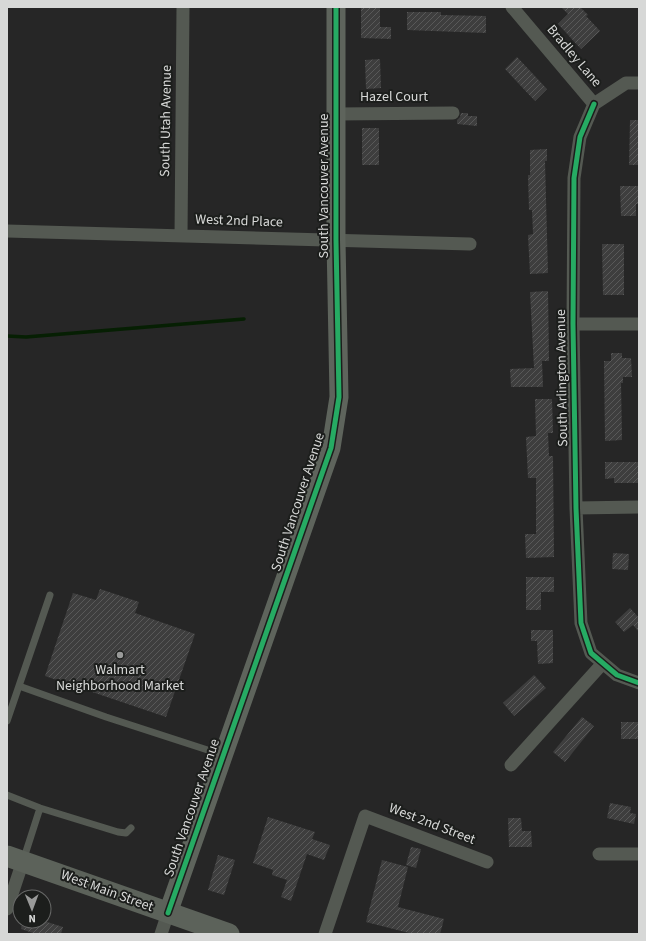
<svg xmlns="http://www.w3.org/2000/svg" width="646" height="941" font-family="'Source Sans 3',sans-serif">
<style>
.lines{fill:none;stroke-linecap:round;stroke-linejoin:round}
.stream{stroke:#061f03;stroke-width:3.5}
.building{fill:url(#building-hatch)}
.lane{stroke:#545952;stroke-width:7}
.street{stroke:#545952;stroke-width:13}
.secondary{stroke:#5e645c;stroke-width:19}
.primary{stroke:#5c625a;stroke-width:21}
.cycleway-casing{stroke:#1c1e1c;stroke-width:8}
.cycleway{stroke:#26ab63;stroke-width:5}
.poi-dot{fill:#999a99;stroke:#1c1e1c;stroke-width:1.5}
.labels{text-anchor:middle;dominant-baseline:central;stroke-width:4;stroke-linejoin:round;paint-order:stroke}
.street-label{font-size:14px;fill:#d7d8d7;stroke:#1c1e1c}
.poi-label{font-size:14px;fill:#d7d8d7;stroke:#1c1e1c}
</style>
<defs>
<pattern id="building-hatch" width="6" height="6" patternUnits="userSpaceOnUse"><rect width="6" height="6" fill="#3e3e3e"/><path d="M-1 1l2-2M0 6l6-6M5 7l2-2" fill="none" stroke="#595959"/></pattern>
</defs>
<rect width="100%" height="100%" fill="#262626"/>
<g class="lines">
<path class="stream" d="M 7,336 L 26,337 L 244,319"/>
</g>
<path class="building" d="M 361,7 L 380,7 L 380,27 L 391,27 L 391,39 L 361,38 Z
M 561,7 L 580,7 L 588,15 L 586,16 L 600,31 L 581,49 L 558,24 L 568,14 Z
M 407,12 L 441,12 L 441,15 L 486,16 L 486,33 L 407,30 Z
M 517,57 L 547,89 L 535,101 L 505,69 Z
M 380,59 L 381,88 L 366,89 L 365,60 Z
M 461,113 L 468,113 L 468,116 L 477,116 L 477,126 L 457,124 L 457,120 L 460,117 Z
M 630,120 L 639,120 L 639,165 L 629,165 Z
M 362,128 L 379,128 L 379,165 L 362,165 Z
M 547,149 L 547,161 L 545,161 L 548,273 L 530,274 L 528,235 L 533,234 L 532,210 L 529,210 L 528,175 L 530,175 L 530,150 Z
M 620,186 L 639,186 L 639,204 L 636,204 L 636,216 L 621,216 Z
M 602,244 L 624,244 L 624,295 L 603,295 Z
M 548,291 L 549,361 L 542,361 L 543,387 L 511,387 L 510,369 L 534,368 L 530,292 Z
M 611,353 L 622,353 L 622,358 L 631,358 L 632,377 L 623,377 L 623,383 L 621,383 L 622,440 L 605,441 L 604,361 L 611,361 Z
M 535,399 L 552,399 L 553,433 L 548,433 L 549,456 L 553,456 L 554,557 L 526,558 L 525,534 L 536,534 L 536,478 L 528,478 L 526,437 L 536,436 Z
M 605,462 L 639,462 L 639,483 L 614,483 L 614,478 L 605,479 Z
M 613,553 L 629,554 L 628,570 L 612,569 Z
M 526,577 L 554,577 L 554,592 L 541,592 L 541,610 L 526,610 Z
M 100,589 L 139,602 L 135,613 L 195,634 L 166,717 L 45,676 L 73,593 L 96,600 Z
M 630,608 L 639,618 L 639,632 L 633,625 L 624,632 L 615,622 Z
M 531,630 L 553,630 L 553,663 L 538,664 L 537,641 L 531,641 Z
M 534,675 L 546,688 L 514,716 L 503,703 Z
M 582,717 L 594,726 L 565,762 L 553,752 Z
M 621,722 L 639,722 L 639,739 L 621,739 Z
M 610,803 L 631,807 L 630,813 L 636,814 L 634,824 L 607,818 Z
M 268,817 L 315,832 L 312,839 L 330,845 L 324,860 L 307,854 L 291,901 L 281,897 L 287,880 L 272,875 L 273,870 L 253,863 Z
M 508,818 L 521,818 L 522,831 L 531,831 L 532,847 L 509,847 Z
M 411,847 L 421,849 L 416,868 L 406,865 Z
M 218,855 L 235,860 L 224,895 L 208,890 Z
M 382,860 L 408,867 L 398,907 L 444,919 L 440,934 L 413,934 L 366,922 Z
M 23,921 L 44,921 L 63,927 L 61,934 L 36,934 L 21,929 Z"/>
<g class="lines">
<path class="lane" d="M 19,686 L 106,717 L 223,755
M 7,721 L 50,595
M 7,795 L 40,808 L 118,832 L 126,833 L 131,828
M 23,861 L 40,808"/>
<path class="street" d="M 512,7 L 594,104
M 594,104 L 580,137 L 574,178 L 573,324 L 576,508 L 581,623 L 591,653 L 617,675 L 639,683
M 594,104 L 626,83 L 639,83
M 336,114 L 453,113
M 7,231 L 470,244
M 181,236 L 183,7
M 573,324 L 639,324
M 576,508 L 639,507
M 511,765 L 603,663
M 599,854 L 639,854
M 7,909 L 23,861
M 161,934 L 168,913
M 325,934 L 365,816 L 487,862"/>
<path class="secondary" d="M 168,913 L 331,448 L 339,397 L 336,240 L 336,7"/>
<path class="primary" d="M 7,856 L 229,934"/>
<defs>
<path id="cycleway" d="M 594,104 L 580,137 L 574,178 L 573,324 L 576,508 L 581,623 L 591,653 L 617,675 L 639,683
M 168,913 L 331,448 L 339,397 L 336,240 L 336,7"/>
</defs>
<use href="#cycleway" class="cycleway-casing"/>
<use href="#cycleway" class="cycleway"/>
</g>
<circle class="poi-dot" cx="120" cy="655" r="4"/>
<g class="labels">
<g class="street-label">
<text transform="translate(574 56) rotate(50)">Bradley Lane</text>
<text x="394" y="97">Hazel Court</text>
<text transform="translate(166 121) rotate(-89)">South Utah Avenue</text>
<text transform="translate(324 186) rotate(-90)">South Vancouver Avenue</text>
<text transform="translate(239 221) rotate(2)">West 2nd Place</text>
<text transform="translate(562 378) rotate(-91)">South Arlington Avenue</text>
<text transform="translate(298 502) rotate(-72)">South Vancouver Avenue</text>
<text transform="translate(192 808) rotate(-71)">South Vancouver Avenue</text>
<text transform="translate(432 824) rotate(21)">West 2nd Street</text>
<text transform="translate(107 891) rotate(20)">West Main Street</text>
</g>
<g class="poi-label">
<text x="120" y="670">Walmart<tspan x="120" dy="16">Neighborhood Market</tspan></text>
</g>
</g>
<rect width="646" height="941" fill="none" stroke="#d7d8d7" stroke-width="16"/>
<g transform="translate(32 909) rotate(179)"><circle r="19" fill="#1c1e1c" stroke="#676867"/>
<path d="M0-3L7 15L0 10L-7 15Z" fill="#999a99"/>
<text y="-6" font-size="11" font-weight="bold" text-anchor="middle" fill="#d7d8d7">N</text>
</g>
</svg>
